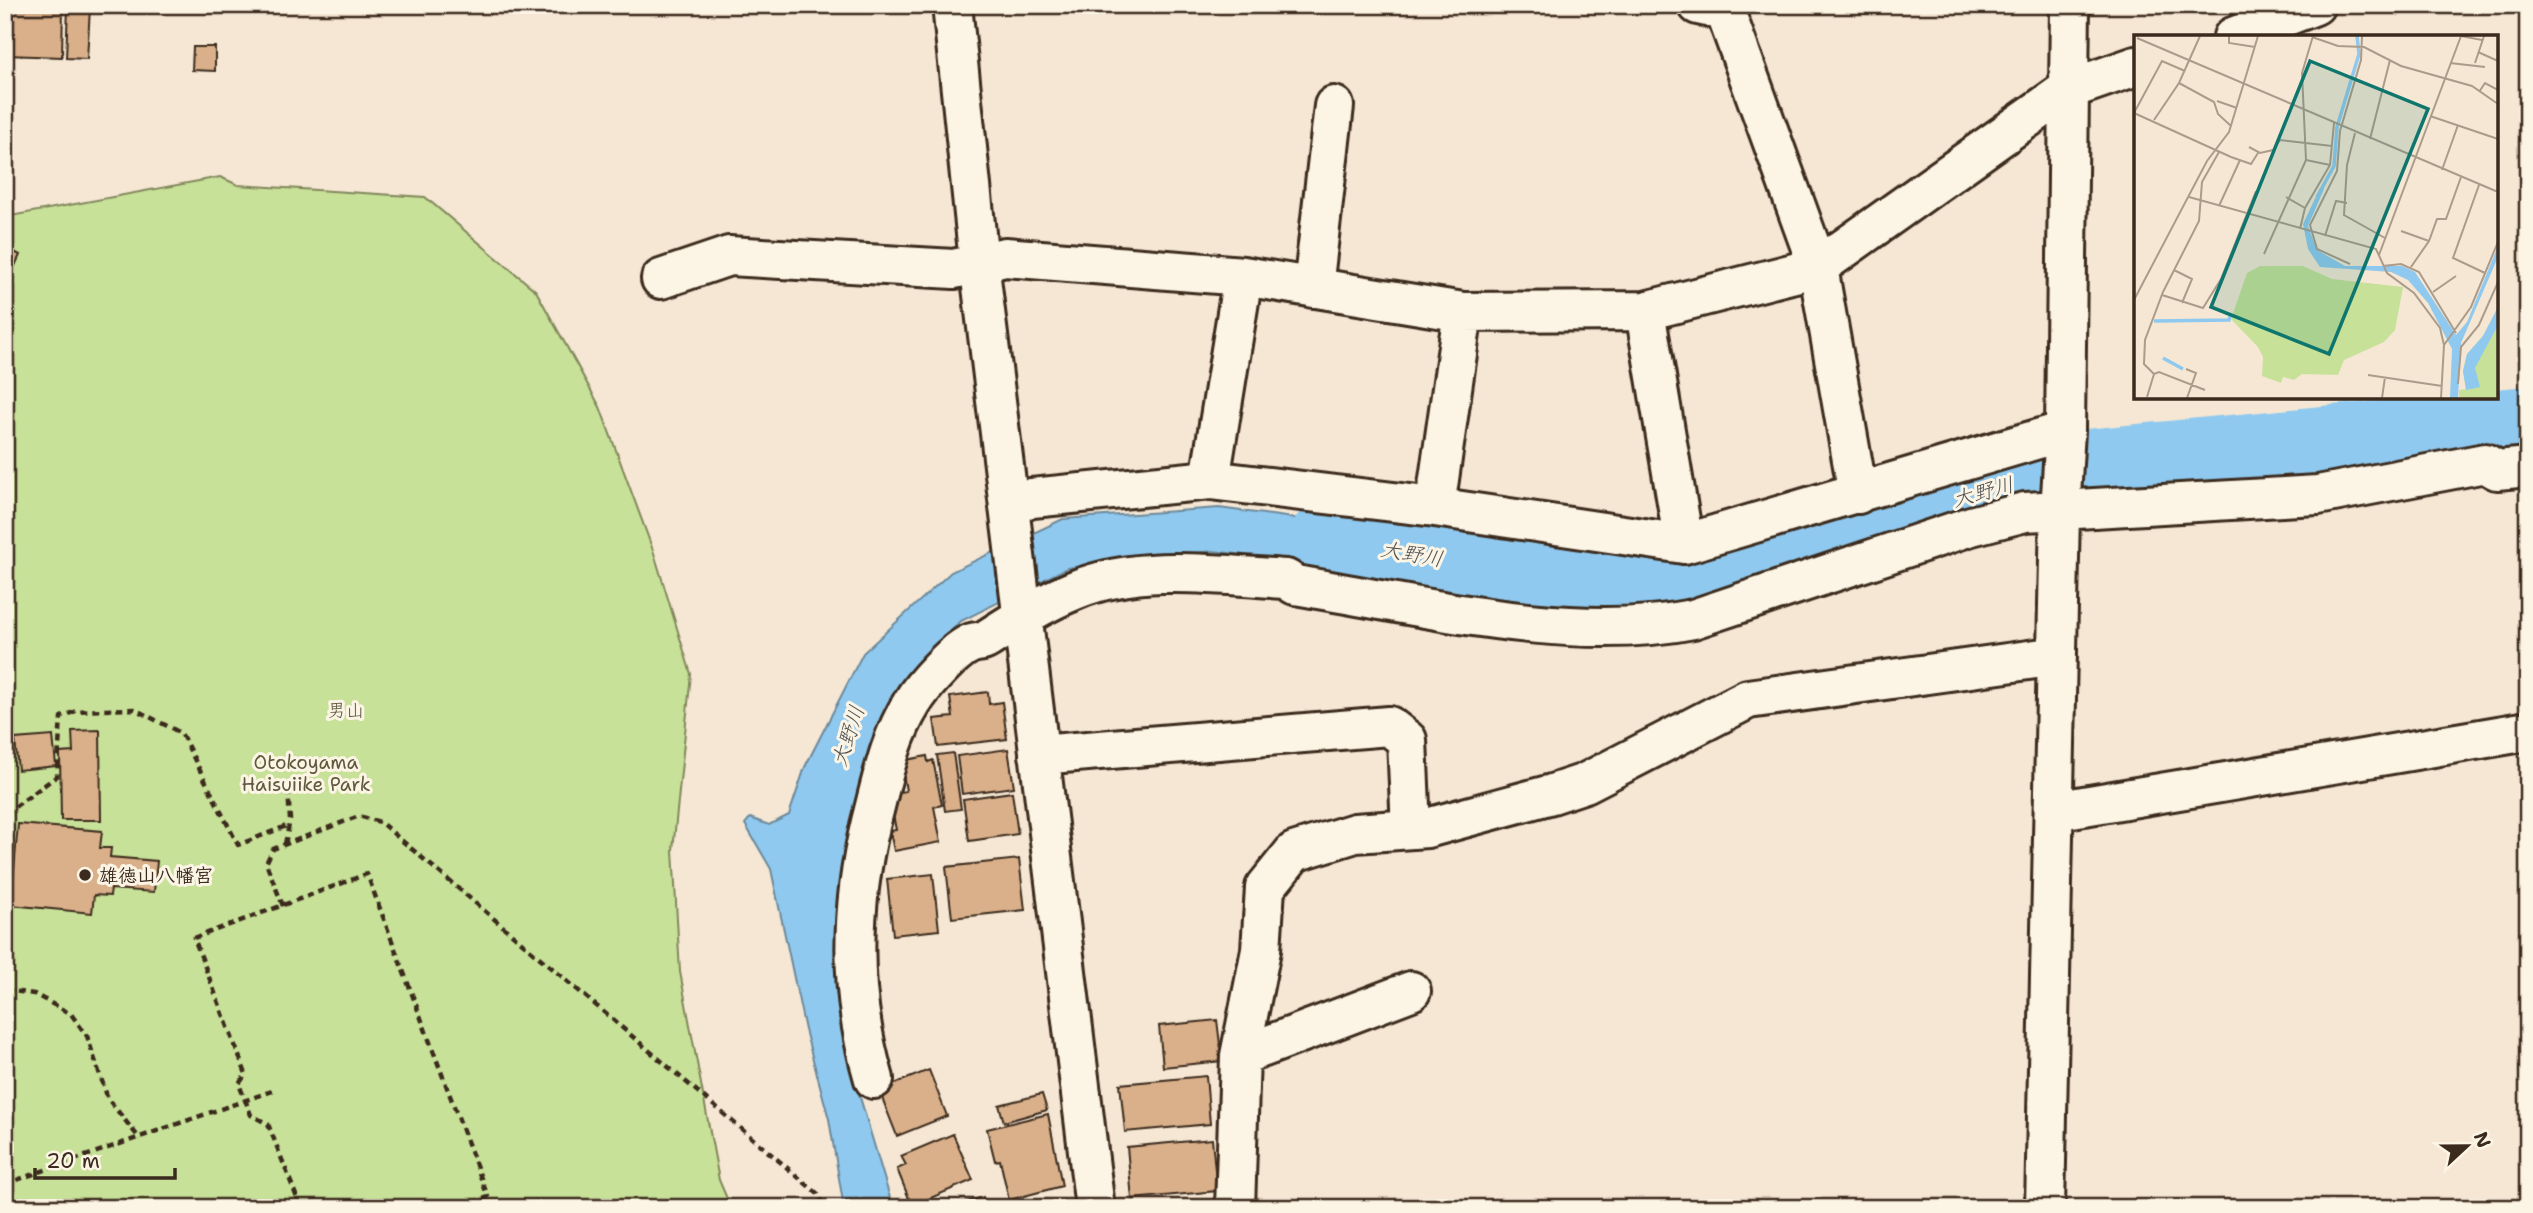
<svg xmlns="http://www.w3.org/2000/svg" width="2533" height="1213" font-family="'Shantell Sans','Klee One',sans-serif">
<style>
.green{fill:#c7e198;stroke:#81865b;stroke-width:2}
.water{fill:#8fc9ef;stroke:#6d899b;stroke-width:2}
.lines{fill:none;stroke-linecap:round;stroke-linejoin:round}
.river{stroke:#8fc9ef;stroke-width:84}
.building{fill:#d9b08a;stroke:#3b2a1e;stroke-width:2}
.minor-casing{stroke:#3b2a1e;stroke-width:44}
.path{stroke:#3b2a1e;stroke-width:4.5;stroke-dasharray:7 5;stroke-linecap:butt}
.minor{stroke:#fcf5e5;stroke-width:38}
.poi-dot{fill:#3b2a1e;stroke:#fcf5e5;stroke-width:2.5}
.labels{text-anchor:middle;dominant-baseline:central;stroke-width:6;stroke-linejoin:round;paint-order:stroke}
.park-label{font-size:19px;fill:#5e583c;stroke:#fcf5e5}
.poi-label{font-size:19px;font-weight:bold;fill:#3b2a1e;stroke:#fcf5e5;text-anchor:start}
.water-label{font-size:21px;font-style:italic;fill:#505252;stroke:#fcf5e5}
.inset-river{fill:none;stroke:#8fc9ef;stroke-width:3.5}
.inset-road{fill:none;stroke:#ab9b8b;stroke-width:2}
.view{fill:#0f766e;fill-opacity:0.15;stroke:#0f766e;stroke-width:3.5}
.inset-edge{fill:none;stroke:#3b2a1e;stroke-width:3.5}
</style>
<rect width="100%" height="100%" fill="#f5e7d3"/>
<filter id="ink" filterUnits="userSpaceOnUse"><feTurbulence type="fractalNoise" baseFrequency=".0143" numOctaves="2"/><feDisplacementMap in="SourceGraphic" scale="14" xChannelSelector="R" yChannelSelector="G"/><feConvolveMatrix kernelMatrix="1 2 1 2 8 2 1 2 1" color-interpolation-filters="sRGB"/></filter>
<g filter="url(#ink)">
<path class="green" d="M 220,177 L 238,185 L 425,197 L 536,291 L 600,407 L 654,553 L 691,674 L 673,850 L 680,972 L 719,1180 L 731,1208 L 5,1208 L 5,217 Z"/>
<path class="water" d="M 1219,508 L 1440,538 L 1452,581 L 1213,551 L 1067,568 L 959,622 L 918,670 L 842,960 L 843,1040 L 893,1208 L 844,1208 L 829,1119 L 805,1030 L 771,869 L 745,824 L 750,818 L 769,825 L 789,815 L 805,767 L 863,653 L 951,572 L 1063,519 Z"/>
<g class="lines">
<path class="river" d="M 1331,540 L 1609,588 L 1691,583 L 1854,525 L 2046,475 L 2528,428"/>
</g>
<path class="building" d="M 5,5 L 63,5 L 62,57 L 5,55 Z
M 68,7 L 90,8 L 87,59 L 66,58 Z
M 193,47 L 215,47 L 215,71 L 192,70 Z
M 5,247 L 20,255 L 14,268 L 8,265 L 5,272 Z
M 988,692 L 989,704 L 1002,702 L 1007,739 L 938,747 L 934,719 L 953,717 L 950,697 Z
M 100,730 L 101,820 L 61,820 L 60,753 L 73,752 L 72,731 Z
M 53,736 L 56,766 L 18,770 L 15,739 Z
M 1008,749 L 1014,787 L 962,794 L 957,756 Z
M 953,753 L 961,809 L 945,811 L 937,755 Z
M 927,756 L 928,762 L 933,760 L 942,805 L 934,807 L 941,842 L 894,851 L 890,831 L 896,830 L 889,794 L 906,791 L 901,761 Z
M 1012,792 L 1018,834 L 969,841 L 963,799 Z
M 18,824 L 102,831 L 100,848 L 111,848 L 110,857 L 157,861 L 154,892 L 111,889 L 110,896 L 94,895 L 92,913 L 11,905 Z
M 1019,859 L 1025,910 L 952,918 L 946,867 Z
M 933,874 L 939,930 L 893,935 L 887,879 Z
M 1217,1020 L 1222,1061 L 1163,1067 L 1159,1026 Z
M 929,1070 L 947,1116 L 897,1136 L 879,1090 Z
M 1206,1076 L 1210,1124 L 1125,1132 L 1120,1084 Z
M 1042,1094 L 1047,1110 L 1004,1122 L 999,1105 Z
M 1048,1114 L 1062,1186 L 1009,1200 L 1000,1160 L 995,1161 L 987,1129 Z
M 953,1134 L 973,1180 L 912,1206 L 897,1169 L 906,1165 L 901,1156 Z
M 1212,1139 L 1217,1191 L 1132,1199 L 1127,1147 Z
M 983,1197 L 987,1208 L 947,1208 Z"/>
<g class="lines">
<defs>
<path id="minor" d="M 952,5 L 979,262 L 1095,1208
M 1698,5 L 1725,11 L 1818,267 L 1858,494
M 2233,37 L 2315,5
M 661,279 L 729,256 L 954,269 L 1005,257 L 1243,276 L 1463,312 L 1645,311 L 1818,267 L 2067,90 L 2136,66
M 1313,288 L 1334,106
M 1645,311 L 1684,544
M 1210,480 L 1243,276
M 1010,505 L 1032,498 L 1210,480 L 1435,507 L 1684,544 L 2065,431
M 1435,507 L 1463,312
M 1039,755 L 1389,726 L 1407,740 L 1411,829
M 2054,811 L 2528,731
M 1240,1056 L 1411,991
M 874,1079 C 849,994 850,909 871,822 C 882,780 889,740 912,703 C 921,687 955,649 972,643 C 978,641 981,643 987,639 C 1015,621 1043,603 1075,590 C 1140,563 1218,575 1286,579 L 1295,585 C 1419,605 1569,644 1693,619 L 1971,526 L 2025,512 L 2318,495 L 2485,463 L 2497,470 L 2528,467
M 1235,1208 L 1240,1056 L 1261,950 L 1265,888 L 1294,852 L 1355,833 L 1427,828 L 1552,794 L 1585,783 L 1748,699 L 2057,656
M 2045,1208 L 2060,512 L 2065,431 L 2070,5"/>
</defs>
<use href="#minor" class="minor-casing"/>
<path class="path" d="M 5,814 L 57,776 L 61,717 L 76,711 L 134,709 L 181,733 L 238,845 L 289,825
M 285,844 L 290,820 L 288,789
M 283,906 L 266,863 L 273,849 L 359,816 L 380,822 L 818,1194 L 825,1208
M 5,990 L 34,994 L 71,1014 L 87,1036 L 108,1099 L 140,1139
M 5,1184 L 272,1091
M 301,1208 L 268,1124 L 251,1115 L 239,1084 L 246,1074 L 194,938 L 367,874 L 488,1197 L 459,1208"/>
<use href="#minor" class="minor"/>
</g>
</g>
<circle class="poi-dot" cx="85" cy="875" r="7"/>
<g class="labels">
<g class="park-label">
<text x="346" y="710">男山</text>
<text x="306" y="762">Otokoyama<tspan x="306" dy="22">Haisuiike Park</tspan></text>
</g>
<g class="poi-label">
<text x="99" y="875">雄徳山八幡宮</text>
</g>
<g class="water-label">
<text transform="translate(1983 492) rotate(-15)">大野川</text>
<text transform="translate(1412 554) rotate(10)">大野川</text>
<text transform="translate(848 736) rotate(-72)">大野川</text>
</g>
</g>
<g transform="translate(2134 35)">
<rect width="364" height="364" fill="#f5e7d3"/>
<path d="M 126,231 L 169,231 L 198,244 L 269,252 L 261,295 L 250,307 L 210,325 L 204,340 L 168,339 L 160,345 L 149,342 L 147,348 L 128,341 L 129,322 L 124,312 L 97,284 L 113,238 ZM 364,272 L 364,363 L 325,363 L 325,355 L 332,354 L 329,336 L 333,319 L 349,301 Z" fill="#c7e198"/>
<path d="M 186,153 L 190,154 L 174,191 L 183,215 L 211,231 L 268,231 L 281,237 L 322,300 L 333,287 L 364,211 L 364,222 L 327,308 L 324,363 L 316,363 L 318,314 L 294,268 L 274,245 L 257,237 L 186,232 L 174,214 L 169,189 ZM 364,272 L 364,290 L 341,333 L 346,352 L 332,355 L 329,336 L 333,319 L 349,301 Z" fill="#8fc9ef"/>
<path class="inset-river" d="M 183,162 L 200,131 L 203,92 L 225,19 L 223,1M 20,286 L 95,285 L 96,281M 29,323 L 49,334"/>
<path class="inset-road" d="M 95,1 L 95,8 L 121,12M 327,1 L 348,5M 178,2 L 204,11 L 230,12 L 267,31 L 338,51 L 364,69M 3,3 L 364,157M 344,17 L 364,26M 316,28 L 351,32M 341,28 L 350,1M 45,48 L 80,67 L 84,79 L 97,91M 345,57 L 351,48 L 364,55M 83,66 L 103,73M 0,78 L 97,122 L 117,129 L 124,118M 0,78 L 28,26 L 51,36M 296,81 L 364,104M 20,85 L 45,48 L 66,1M 221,98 L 213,130 L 210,180 L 251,203M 236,104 L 256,25M 115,112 L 126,118 L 139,115 L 146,105 L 198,111M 172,125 L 196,130M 308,135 L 324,90M 345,150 L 319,223 L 351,238M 55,162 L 242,214 L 253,238 L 280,258 L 306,293 L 310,310 L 307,363M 152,162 L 171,173M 85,171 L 106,125M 166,194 L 171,173 L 196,130 L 200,88M 267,196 L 295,206M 191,201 L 202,166 L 213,168M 130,219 L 172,125 L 168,38 L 179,1M 245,220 L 327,1M 216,229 L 183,214 L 176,190 L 203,136 L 206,96 L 227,25 L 228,1M 249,231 L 267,229 L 285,237 L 322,298M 277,232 L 295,206 L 303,184 L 312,184 L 327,142M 40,235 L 58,244 L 48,268M 299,257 L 322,241M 28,260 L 69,273 L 87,244 L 122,156M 0,265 L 73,126 L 95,97 L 124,1M 310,310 L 337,272 L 364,207M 52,334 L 62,338 L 53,363M 20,339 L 25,337 L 71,355M 234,340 L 308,351M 324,349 L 327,312 L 345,290 L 364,247M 13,362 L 20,339 L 10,329 L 11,305 L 29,257 L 65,186 L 68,147 L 85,117M 248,363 L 251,342"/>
<path class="view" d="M 176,26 L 294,74 L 195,319 L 77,272 Z"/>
<rect width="364" height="364" class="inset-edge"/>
</g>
<rect width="2533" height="1213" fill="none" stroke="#fcf5e5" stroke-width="28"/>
<rect x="14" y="14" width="2505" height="1185" fill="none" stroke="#3b2a1e" stroke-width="2.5" filter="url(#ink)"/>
<g transform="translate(2467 1146) rotate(68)" stroke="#fcf5e5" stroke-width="5" paint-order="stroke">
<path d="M0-5L12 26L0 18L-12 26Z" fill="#3b2a1e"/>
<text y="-10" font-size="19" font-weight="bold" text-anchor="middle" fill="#3b2a1e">N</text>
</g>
<path d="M35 1168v10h140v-10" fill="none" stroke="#3b2a1e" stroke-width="3.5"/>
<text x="46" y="1168" font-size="21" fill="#3b2a1e" stroke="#fcf5e5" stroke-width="5" paint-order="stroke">20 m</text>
</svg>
